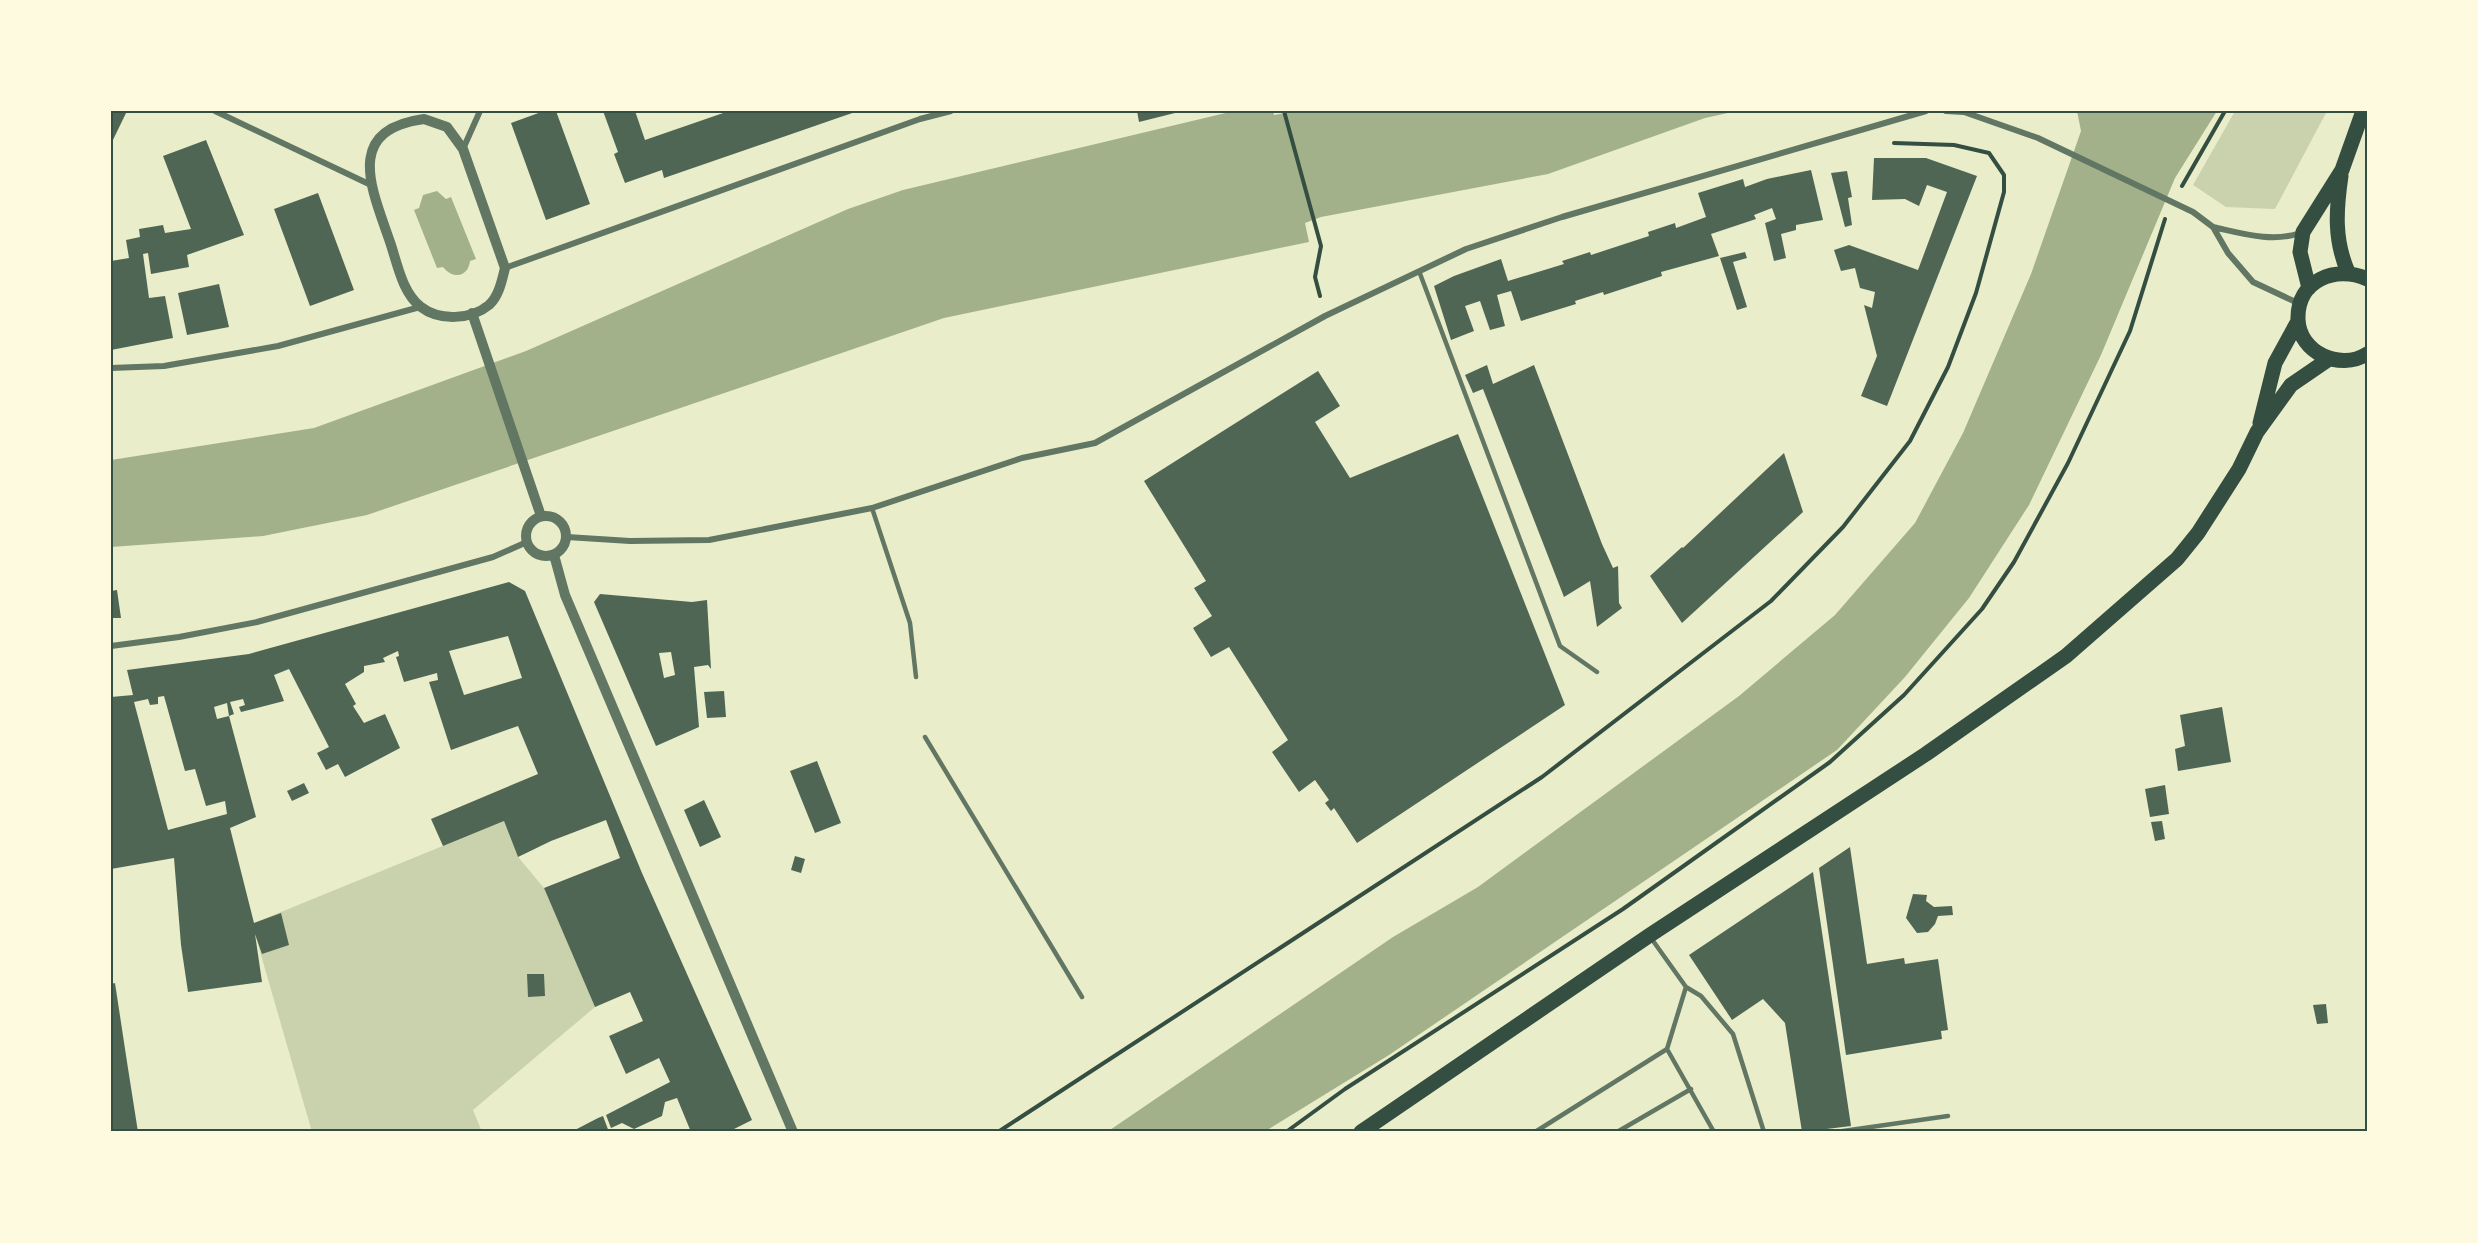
<svg xmlns="http://www.w3.org/2000/svg" width="2478" height="1243" font-family="Roboto,sans-serif">
<style>
.green{fill:#cad2ad}
.water{fill:#a3b18a}
.building{fill:#4f6655;fill-rule:evenodd}
.lines{fill:none;stroke-linecap:round;stroke-linejoin:round}
.path{stroke:#344e41;stroke-width:4}
.service{stroke:#617663;stroke-width:4.5}
.minor{stroke:#617663;stroke-width:6}
.tertiary{stroke:#617663;stroke-width:10}
.primary{stroke:#344e41;stroke-width:15}
.neatline{fill:none;stroke:#344e41;stroke-width:2}
</style>
<rect width="100%" height="100%" fill="#e9edc9"/>
<path class="green" d="M 2235,111 L 2327,111 L 2275,209 L 2226,207 L 2193,185 Z
M 504,821 L 518,857 L 544,888 L 595,1007 L 473,1110 L 482,1132 L 312,1132 L 255,934 L 254,923 Z"/>
<path class="water" d="M 1234,111 L 1273,111 L 1274,115 L 1297,111 L 1737,111 L 1705,118 L 1548,174 L 1321,217 L 1305,223 L 1309,242 L 944,318 L 367,515 L 263,536 L 111,547 L 111,460 L 314,428 L 526,351 L 848,209 L 903,190 Z
M 2077,111 L 2217,111 L 2175,178 L 2101,355 L 2029,505 L 1969,598 L 1905,677 L 1837,750 L 1389,1055 L 1264,1132 L 1107,1132 L 1393,937 L 1478,887 L 1739,696 L 1835,615 L 1915,523 L 1963,433 L 2031,274 L 2081,131 Z
M 437,191 L 446,199 L 451,197 L 476,259 L 470,261 C 468,278 452,279 443,267 L 437,268 L 414,210 L 419,208 L 423,195 Z"/>
<path class="building" d="M 111,111 L 127,111 L 111,144 Z
M 544,111 L 556,111 L 590,204 L 546,220 L 511,123 Z
M 603,111 L 635,111 L 645,140 L 729,111 L 858,111 L 664,178 L 662,170 L 625,183 L 614,154 L 618,152 Z
M 1137,111 L 1175,111 L 1175,113 L 1139,122 Z
M 206,140 L 244,235 L 187,255 L 189,267 L 151,274 L 148,253 L 143,254 L 149,298 L 165,296 L 173,338 L 111,350 L 111,261 L 129,258 L 126,240 L 140,237 L 139,229 L 163,225 L 165,233 L 191,229 L 163,156 Z
M 1874,158 L 1926,158 L 1977,176 L 1887,406 L 1861,396 L 1877,356 L 1864,305 L 1872,308 L 1875,292 L 1860,288 L 1855,268 L 1841,271 L 1834,250 L 1849,245 L 1918,270 L 1947,192 L 1927,185 L 1919,206 L 1905,199 L 1872,200 Z
M 1811,170 L 1823,220 L 1796,225 L 1796,230 L 1781,234 L 1786,258 L 1774,261 L 1765,223 L 1776,219 L 1772,208 L 1754,215 L 1756,219 L 1711,234 L 1719,256 L 1661,272 L 1662,276 L 1604,295 L 1603,292 L 1575,301 L 1576,304 L 1521,321 L 1511,291 L 1497,295 L 1505,326 L 1490,330 L 1480,301 L 1465,306 L 1474,331 L 1451,340 L 1434,286 L 1454,276 L 1501,259 L 1508,281 L 1564,264 L 1562,261 L 1590,252 L 1591,255 L 1649,236 L 1648,232 L 1675,223 L 1676,228 L 1706,217 L 1698,193 L 1743,179 L 1745,187 L 1767,179 Z
M 1847,171 L 1852,197 L 1848,198 L 1852,225 L 1845,227 L 1831,173 Z
M 318,193 L 354,290 L 310,306 L 274,209 Z
M 1745,252 L 1747,258 L 1733,262 L 1747,307 L 1737,310 L 1720,258 Z
M 219,284 L 229,327 L 187,335 L 178,293 Z
M 1487,365 L 1493,384 L 1534,365 L 1602,544 L 1613,568 L 1618,566 L 1619,603 L 1622,608 L 1597,627 L 1590,581 L 1564,597 L 1483,389 L 1473,393 L 1465,375 Z
M 1318,371 L 1340,406 L 1315,422 L 1350,478 L 1458,434 L 1565,705 L 1357,843 L 1334,808 L 1331,811 L 1325,803 L 1329,800 L 1315,780 L 1299,792 L 1272,752 L 1288,740 L 1229,647 L 1211,657 L 1193,628 L 1212,616 L 1194,588 L 1206,581 L 1144,481 Z
M 1784,453 L 1803,512 L 1682,623 L 1650,576 L 1682,547 L 1683,548 Z
M 509,582 L 525,591 L 642,873 L 752,1120 L 728,1132 L 691,1132 L 677,1098 L 665,1102 L 662,1116 L 634,1129 L 622,1123 L 611,1128 L 606,1115 L 670,1082 L 659,1058 L 626,1074 L 609,1036 L 643,1021 L 630,992 L 595,1007 L 544,888 L 620,858 L 606,820 L 551,841 L 518,857 L 504,821 L 443,846 L 431,819 L 538,774 L 518,726 L 451,750 L 429,682 L 438,680 L 437,673 L 404,682 L 396,657 L 399,656 L 398,651 L 383,658 L 385,662 L 364,666 L 364,672 L 345,684 L 356,704 L 353,706 L 364,723 L 385,714 L 400,748 L 345,777 L 338,764 L 326,770 L 317,753 L 329,747 L 289,669 L 274,675 L 284,701 L 241,712 L 239,707 L 245,705 L 243,699 L 230,702 L 234,714 L 229,716 L 227,703 L 214,707 L 217,719 L 229,716 L 256,817 L 230,828 L 254,923 L 281,913 L 289,945 L 262,954 L 255,934 L 262,982 L 188,992 L 181,945 L 174,858 L 111,869 L 111,697 L 133,695 L 127,670 L 249,654 ZM 508,636 L 522,678 L 464,695 L 449,651 ZM 164,696 L 185,771 L 195,769 L 206,806 L 225,801 L 227,814 L 168,830 L 134,702 L 148,699 L 150,705 L 158,704 L 158,697 Z
M 117,590 L 121,618 L 111,618 L 111,591 Z
M 600,594 L 692,602 L 707,600 L 711,669 L 708,665 L 694,667 L 699,727 L 656,746 L 594,602 ZM 671,652 L 675,675 L 664,678 L 659,653 Z
M 724,691 L 726,717 L 707,718 L 704,692 Z
M 2222,707 L 2231,762 L 2178,771 L 2175,749 L 2185,746 L 2180,715 Z
M 817,761 L 841,823 L 815,833 L 790,771 Z
M 304,783 L 309,793 L 292,801 L 287,791 Z
M 2165,785 L 2169,814 L 2150,817 L 2145,789 Z
M 704,800 L 721,837 L 700,847 L 684,810 Z
M 2162,821 L 2165,839 L 2155,841 L 2151,822 Z
M 1850,847 L 1867,964 L 1904,958 L 1905,964 L 1938,959 L 1948,1030 L 1941,1031 L 1942,1039 L 1846,1055 L 1819,868 Z
M 795,856 L 805,859 L 801,873 L 791,870 Z
M 1813,872 L 1851,1126 L 1802,1132 L 1785,1023 L 1763,999 L 1732,1020 L 1689,955 Z
M 1913,894 L 1927,895 L 1926,901 L 1934,907 L 1952,906 L 1953,915 L 1938,916 L 1935,924 L 1928,932 L 1917,933 L 1906,918 Z
M 527,974 L 544,974 L 545,996 L 528,997 Z
M 115,983 L 127,1062 L 138,1132 L 111,1132 L 111,984 Z
M 2326,1004 L 2328,1023 L 2317,1024 L 2313,1005 Z
M 603,1116 L 609,1132 L 571,1132 L 598,1118 Z"/>
<g class="lines">
<path class="path" d="M 1284,111 L 1321,246 L 1315,277 L 1320,296
M 2182,186 L 2225,111
M 998,1132 L 1542,777 L 1771,601 L 1843,527 L 1910,441 L 1948,367 L 1976,293 L 2004,192 L 2004,175 L 1989,153 L 1954,145 L 1894,143
M 1286,1132 L 1345,1089 L 1623,909 L 1830,762 L 1904,695 L 1982,609 L 2014,562 L 2068,463 L 2130,331 L 2165,219"/>
<path class="service" d="M 1419,271 L 1560,646 L 1597,672
M 872,508 L 910,623 L 916,677
M 925,737 L 1082,997
M 1651,938 L 1686,987 L 1701,996 L 1733,1034 L 1764,1132
M 1686,987 L 1667,1049 L 1714,1132
M 1535,1132 L 1667,1049
M 1617,1132 L 1691,1089
M 1836,1132 L 1948,1116"/>
<path class="minor" d="M 215,111 L 371,185
M 1946,111 L 1964,112 L 2038,138 L 2193,212 L 2213,227 L 2228,253 L 2253,282 L 2300,304
M 463,149 L 480,111
M 2213,227 C 2241,233 2272,243 2300,233
M 505,268 L 920,119 L 951,111
M 111,368 L 164,366 L 278,346 L 420,307
M 567,537 L 630,541 L 709,540 L 872,508 L 1022,458 L 1095,443 L 1325,316 L 1466,249 L 1562,217 L 1926,111
M 111,646 L 179,637 L 257,622 L 493,557 L 527,542"/>
<path class="tertiary" d="M 424,119 L 447,127 L 463,149 L 505,268 C 502,280 499,296 489,305 C 471,320 439,321 421,307 C 402,293 397,262 390,242 C 372,189 343,130 424,119 Z
M 472,313 L 541,516
M526 536a20 20 0 1 1 40 0a20 20 0 1 1-40 0Z
M 554,555 L 565,595 L 793,1132"/>
<path class="primary" d="M 2341,176 C 2336,210 2334,240 2348,272
M 2367,279 C 2336,265 2297,280 2298,319 C 2299,353 2340,371 2367,354
M 2309,288 L 2300,252 L 2303,232 L 2342,170 L 2363,111
M 2260,423 L 2275,363 L 2298,321
M 1361,1132 L 1650,935 L 1926,754 L 2066,656 L 2177,559 L 2198,533 L 2239,469 L 2257,432 L 2291,385 L 2329,359"/>
</g>
<rect width="2478" height="1243" fill="none" stroke="#fefae0" stroke-width="225"/>
<rect x="112" y="112" width="2254" height="1018" class="neatline"/>
</svg>
